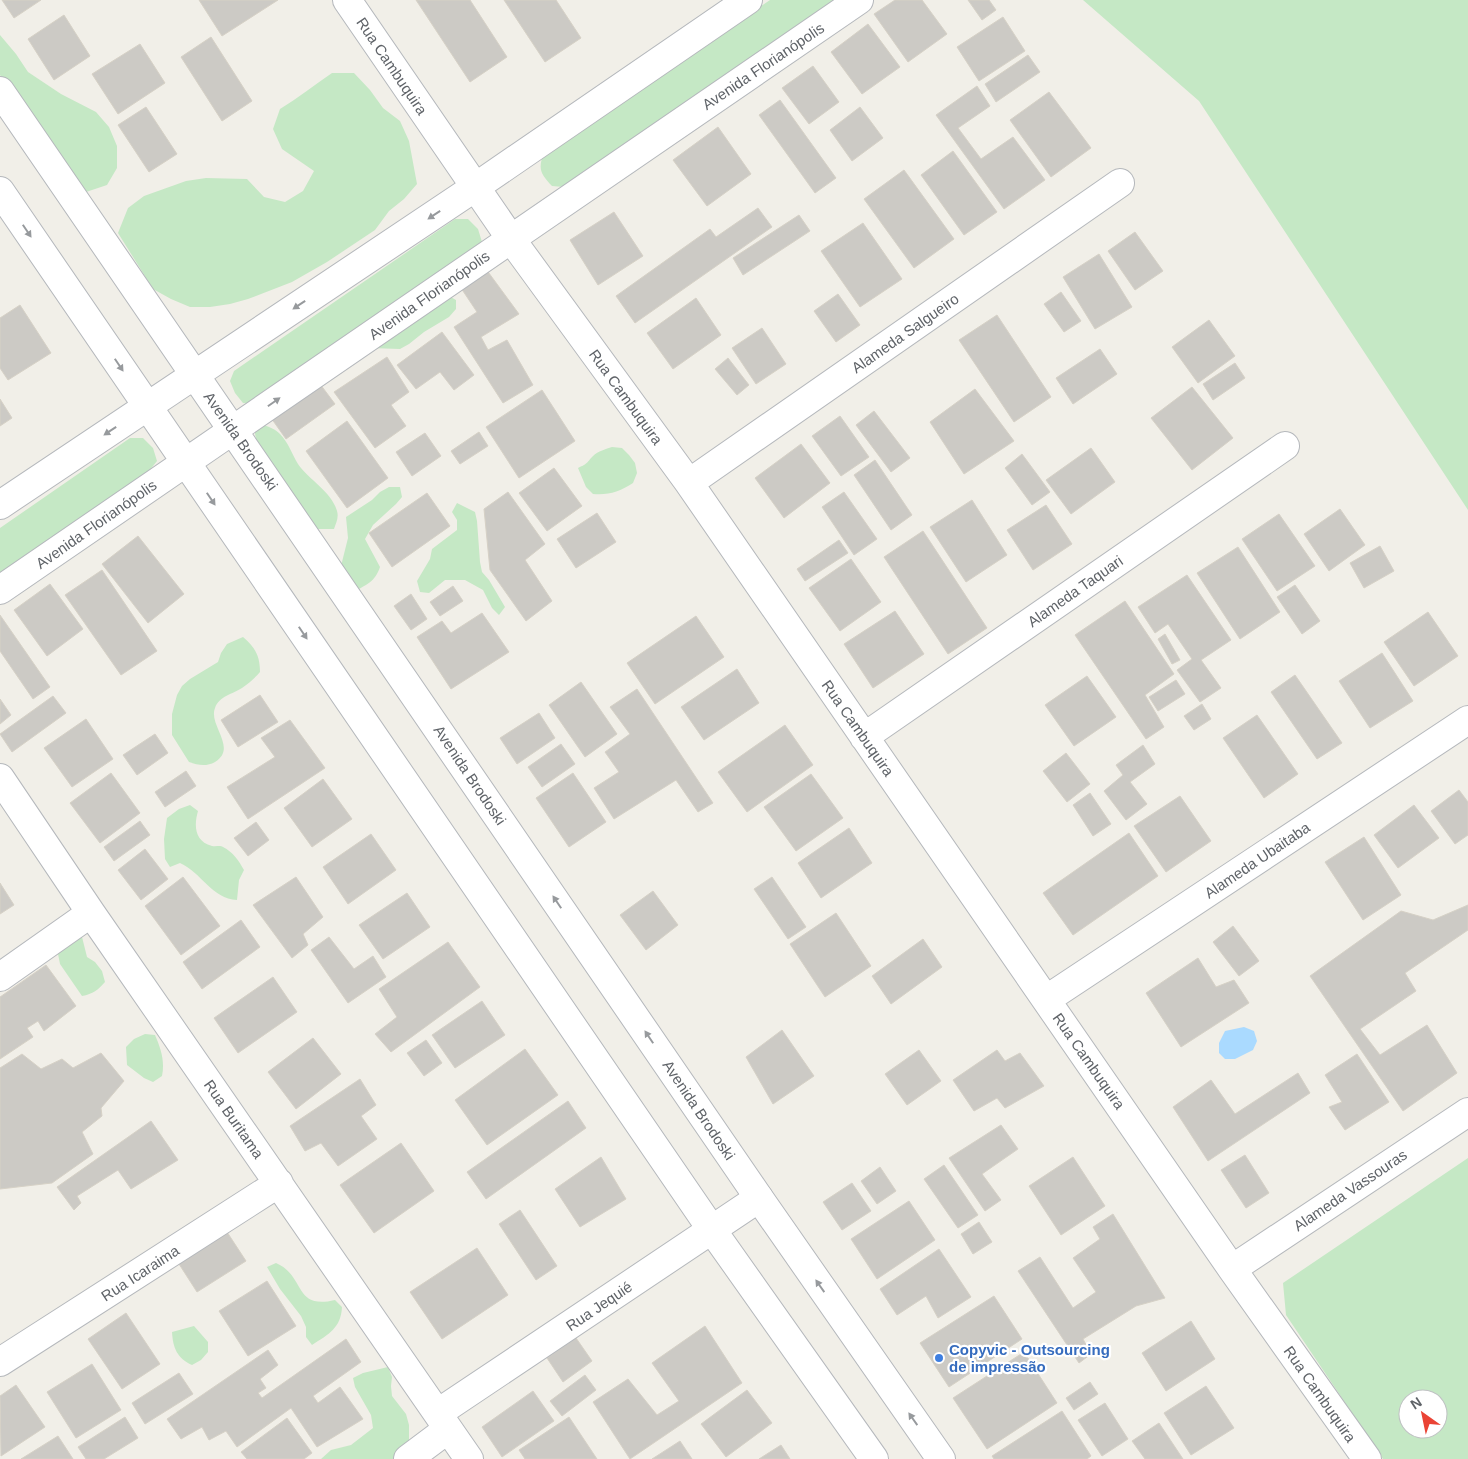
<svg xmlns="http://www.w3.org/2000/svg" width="1468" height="1459" font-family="Helvetica,sans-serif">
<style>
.green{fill:#c5e8c5;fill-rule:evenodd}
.water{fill:#aadaff}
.building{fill:#cccac5;stroke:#d6d1c6}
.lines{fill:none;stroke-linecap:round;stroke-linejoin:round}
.minor-casing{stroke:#b5b8bc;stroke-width:30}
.tertiary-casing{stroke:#b5b8bc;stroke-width:30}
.minor{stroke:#fff;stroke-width:28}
.tertiary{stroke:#fff;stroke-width:28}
.oneway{fill:#979a9d}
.shop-dot{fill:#3f7fe0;stroke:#fff;stroke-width:2}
.labels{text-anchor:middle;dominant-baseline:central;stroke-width:4.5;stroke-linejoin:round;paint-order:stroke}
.street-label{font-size:15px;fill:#5f6368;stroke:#fff}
.shop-label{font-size:15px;font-weight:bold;fill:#366cbe;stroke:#fff;text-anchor:start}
</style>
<rect width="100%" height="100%" fill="#f1efe8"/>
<path class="green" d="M 770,0 L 838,0 L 564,187 L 552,186 C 541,174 538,170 543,155 Z
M 1083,0 L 1468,0 L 1468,510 L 1199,101 Z
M 0,35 L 16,54 L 28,72 L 61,94 L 96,112 L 109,127 L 117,146 L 117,168 L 107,185 L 86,192 L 8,88 L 0,75 Z
M 332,73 L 354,73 L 370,90 L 383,108 L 400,121 L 409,141 L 417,184 L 404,199 L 389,211 L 375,230 L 327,262 L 292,282 L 248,299 L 230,304 L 210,307 L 190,307 L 171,299 L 153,289 L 118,233 L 128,208 L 144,196 L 186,181 L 206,178 L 247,179 L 264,197 L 285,202 L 303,191 L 314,171 L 282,149 L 273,129 L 280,109 C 298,98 314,85 332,73 Z
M 455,219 L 468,219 L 478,229 L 482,242 L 255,404 L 243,403 L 235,393 L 230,381 L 234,371 Z
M 447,295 L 456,300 L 456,309 L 449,317 L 424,332 L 409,344 L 400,349 L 370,348 Z
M 263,425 C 270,427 275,429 280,434 C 288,442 292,454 298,464 C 309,480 332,492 337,511 C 339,518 336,523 334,529 L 313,529 L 256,439 L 254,428 Z
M 130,438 L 143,438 L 153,448 L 157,461 L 149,471 L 0,574 L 0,528 Z
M 612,447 L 622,448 L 629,455 L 635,463 L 637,473 L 633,483 C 619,492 610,495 593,494 L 586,487 L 578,468 C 589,463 586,463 593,456 C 598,451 606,449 612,447 Z
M 389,487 L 400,487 L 402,497 L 396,504 L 373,525 L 365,539 L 380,567 C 375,582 366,585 353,592 L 340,570 L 348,538 L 346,517 L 372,500 L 380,492 Z
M 457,503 L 475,512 L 477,521 L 480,562 L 482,572 L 489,580 L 505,607 L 499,615 L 492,608 L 483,590 L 465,580 L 445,580 L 429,593 L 420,592 L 417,581 L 430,559 L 432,549 L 457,530 L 457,520 L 452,512 Z
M 243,637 C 255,647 260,656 260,672 C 255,678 249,683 242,688 C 233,694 219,696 215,708 C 208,725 238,748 215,762 C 206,767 198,765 189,762 L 172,735 L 172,714 L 177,695 L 182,686 L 190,679 L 218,662 L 221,653 L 227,644 Z
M 190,805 L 198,811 C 194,825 194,841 212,846 C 216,847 220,845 223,847 C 233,852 239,861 244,870 L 239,880 L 237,900 C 212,899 201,872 180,863 L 170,867 L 165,859 L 164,839 L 167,818 L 179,809 Z
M 82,937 L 87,957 L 95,962 L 102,971 L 105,982 C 98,990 93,994 82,996 L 60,964 L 58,954 L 63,944 Z
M 145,1034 L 155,1035 C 161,1049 165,1061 162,1076 L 153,1082 L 144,1078 L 127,1065 L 126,1047 L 134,1039 Z
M 1468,1158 L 1468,1459 L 1383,1459 L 1286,1315 L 1283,1283 ZM 1408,1399 L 1438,1399 L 1438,1429 L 1408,1429 Z
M 276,1263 C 306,1276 293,1310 335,1300 L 342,1307 C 341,1328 329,1334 312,1345 L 306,1337 L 306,1327 L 301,1316 L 280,1289 L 267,1267 Z
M 194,1326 L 208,1342 L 208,1352 L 201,1360 L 192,1365 C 177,1358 173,1348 172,1332 Z
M 388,1367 L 392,1377 L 391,1386 L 392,1396 L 406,1414 L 409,1425 L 409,1446 L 403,1454 L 394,1459 L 321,1459 L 331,1450 L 351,1445 L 373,1428 L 371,1415 L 355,1387 L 353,1378 L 363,1373 Z"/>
<path class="water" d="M 1244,1027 L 1254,1031 L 1257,1041 L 1253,1050 L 1235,1059 L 1225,1059 L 1219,1053 L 1219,1043 L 1225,1031 Z"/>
<path class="building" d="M 2,0 L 41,0 L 14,18 Z
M 199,0 L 278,0 L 222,36 Z
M 416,0 L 470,0 L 507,57 L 470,82 Z
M 504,0 L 556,0 L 581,38 L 545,62 Z
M 895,0 L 922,0 L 947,34 L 908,62 L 874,14 Z
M 968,0 L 989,0 L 996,10 L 982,20 Z
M 64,15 L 90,56 L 54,80 L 28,39 Z
M 1003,17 L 1025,51 L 979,81 L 957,47 Z
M 868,24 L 900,67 L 862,94 L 831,52 Z
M 211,37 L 252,101 L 222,121 L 181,57 Z
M 140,44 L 165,83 L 118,114 L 92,74 Z
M 1028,55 L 1040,72 L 996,102 L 985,84 Z
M 813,66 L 839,102 L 809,124 L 782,88 Z
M 977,86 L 990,106 L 958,128 L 981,159 L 1013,137 L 1045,180 L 1004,209 L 936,115 Z
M 1049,92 L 1091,148 L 1051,177 L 1010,120 Z
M 780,100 L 836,178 L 815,193 L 759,115 Z
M 146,107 L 177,154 L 149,172 L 118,125 Z
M 860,107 L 883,138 L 852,161 L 830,130 Z
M 718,127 L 751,174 L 707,206 L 673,160 Z
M 953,151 L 997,212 L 964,235 L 921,175 Z
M 904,170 L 954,239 L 914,268 L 864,199 Z
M 758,208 L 772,227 L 635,323 L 616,296 L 710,229 L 716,237 Z
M 614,212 L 643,256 L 598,285 L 570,240 Z
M 799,215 L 810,231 L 743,275 L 733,258 Z
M 863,223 L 902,279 L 860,307 L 821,251 Z
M 1135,232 L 1163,271 L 1135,290 L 1108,251 Z
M 1099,254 L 1132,307 L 1095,329 L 1063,277 Z
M 483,265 L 519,314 L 481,337 L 488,350 L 507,340 L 533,385 L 503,403 L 454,327 L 477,312 L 457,282 Z
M 1061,292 L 1081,321 L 1064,332 L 1044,304 Z
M 838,294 L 860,325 L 836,342 L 814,311 Z
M 696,298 L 721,335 L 673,369 L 647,333 Z
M 20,305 L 51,353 L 8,380 L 0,368 L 0,318 Z
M 997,315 L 1051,397 L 1014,422 L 959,340 Z
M 1209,320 L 1235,356 L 1198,383 L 1172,347 Z
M 762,328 L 786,364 L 756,384 L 732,348 Z
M 442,332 L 474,375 L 454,390 L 440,372 L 416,389 L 397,365 Z
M 1100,349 L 1117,374 L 1073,404 L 1056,378 Z
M 387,357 L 409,392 L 391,405 L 406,426 L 375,448 L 334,392 Z
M 728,358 L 749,385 L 737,395 L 715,369 Z
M 1235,363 L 1245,378 L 1213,400 L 1203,384 Z
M 317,380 L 335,404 L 286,439 L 269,415 Z
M 1192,387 L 1233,438 L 1192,470 L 1151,418 Z
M 975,389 L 1014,441 L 964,474 L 930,422 Z
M 542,390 L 575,441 L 519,478 L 486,427 Z
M 0,399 L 12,418 L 0,426 Z
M 874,411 L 910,458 L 891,472 L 856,425 Z
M 840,416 L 869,457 L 841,476 L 812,436 Z
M 347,421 L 388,478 L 347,508 L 306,451 Z
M 479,432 L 488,446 L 460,464 L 451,451 Z
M 425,433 L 441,456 L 412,476 L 396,452 Z
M 801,444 L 830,483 L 784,518 L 755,478 Z
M 1091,448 L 1115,482 L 1071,514 L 1046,480 Z
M 1022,454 L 1050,492 L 1032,505 L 1005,468 Z
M 875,460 L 912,515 L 891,530 L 854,475 Z
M 554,468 L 582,506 L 547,531 L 519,493 Z
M 508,492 L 545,544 L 525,560 L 552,601 L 526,621 L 490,570 L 484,509 Z
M 844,492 L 877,539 L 854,555 L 822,507 Z
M 427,493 L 450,526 L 392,567 L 369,533 Z
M 972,500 L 1007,555 L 966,582 L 930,527 Z
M 1046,505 L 1072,544 L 1033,570 L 1007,530 Z
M 1340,509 L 1365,545 L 1329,571 L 1304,534 Z
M 597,513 L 616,542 L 576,568 L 557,539 Z
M 1279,514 L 1315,566 L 1277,591 L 1242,539 Z
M 923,531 L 987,628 L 948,654 L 884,557 Z
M 138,536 L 184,594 L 148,623 L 102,564 Z
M 839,540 L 848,553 L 805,581 L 797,569 Z
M 1380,546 L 1394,571 L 1364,588 L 1350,563 Z
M 1238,547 L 1280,612 L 1240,639 L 1197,573 Z
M 851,559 L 881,602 L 840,631 L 809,588 Z
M 102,570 L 157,651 L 121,675 L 65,595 Z
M 1187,575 L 1231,640 L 1201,660 L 1221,688 L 1200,702 L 1177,670 L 1192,659 L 1168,624 L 1155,633 L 1138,607 Z
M 50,584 L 83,629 L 47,656 L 14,610 Z
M 1295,585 L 1320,621 L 1302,634 L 1277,597 Z
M 453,586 L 463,601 L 440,616 L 430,602 Z
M 411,594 L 427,619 L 411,630 L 394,606 Z
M 1125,601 L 1174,674 L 1145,695 L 1164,727 L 1146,739 L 1075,635 Z
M 895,611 L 924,654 L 873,688 L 844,644 Z
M 1428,612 L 1458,656 L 1414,686 L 1384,642 Z
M 482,613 L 509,652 L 451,689 L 417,637 L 442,621 L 451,633 Z
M 0,615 L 50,687 L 33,699 L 0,651 Z
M 696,616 L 724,657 L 655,704 L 627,663 Z
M 1165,634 L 1180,660 L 1172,664 L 1158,639 Z
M 1382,653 L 1413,701 L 1370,728 L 1339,681 Z
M 737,669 L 759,703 L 704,740 L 681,707 Z
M 1295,675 L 1342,743 L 1317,759 L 1271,692 Z
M 1087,676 L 1116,717 L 1074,746 L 1045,705 Z
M 1176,680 L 1185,694 L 1158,711 L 1149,697 Z
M 581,682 L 617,734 L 585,757 L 549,705 Z
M 637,689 L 713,803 L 698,812 L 676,780 L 614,819 L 594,788 L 619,772 L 605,752 L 630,734 L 610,707 Z
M 260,695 L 278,722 L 238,747 L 221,720 Z
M 53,696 L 66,713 L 12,752 L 0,734 Z
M 0,699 L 11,715 L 0,724 Z
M 1202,704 L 1211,719 L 1194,730 L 1184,716 Z
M 539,713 L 555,738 L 517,764 L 500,738 Z
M 1257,715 L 1298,774 L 1264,798 L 1223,738 Z
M 86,719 L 113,759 L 72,787 L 44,748 Z
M 290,720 L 325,768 L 248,819 L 227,787 L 275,757 L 261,738 Z
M 785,725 L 813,765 L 747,812 L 718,772 Z
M 155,734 L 168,753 L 137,775 L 123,755 Z
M 561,744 L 575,764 L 542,787 L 528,767 Z
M 1143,745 L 1155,764 L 1130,782 L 1147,804 L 1126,820 L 1104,791 L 1123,775 L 1116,765 Z
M 1066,753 L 1090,784 L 1067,802 L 1043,771 Z
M 186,771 L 196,786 L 165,807 L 155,792 Z
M 111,773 L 140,813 L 100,843 L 70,803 Z
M 573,773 L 606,822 L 569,847 L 536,798 Z
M 811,774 L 843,818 L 796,851 L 764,807 Z
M 323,779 L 352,819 L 312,847 L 284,808 Z
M 1459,790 L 1468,802 L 1468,835 L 1455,844 L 1431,811 Z
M 1090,793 L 1111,824 L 1093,836 L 1073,805 Z
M 1180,796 L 1211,841 L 1166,872 L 1134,826 Z
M 1414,805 L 1439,838 L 1398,868 L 1374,835 Z
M 140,821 L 150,835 L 114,861 L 104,847 Z
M 256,822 L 269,840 L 248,856 L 234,838 Z
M 849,828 L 872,863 L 821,898 L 798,863 Z
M 1129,833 L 1158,876 L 1073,935 L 1043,893 Z
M 371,834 L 396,870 L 348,904 L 323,867 Z
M 1364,837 L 1401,895 L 1363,920 L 1325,862 Z
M 145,849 L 168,879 L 141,900 L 118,870 Z
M 183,877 L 220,926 L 181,955 L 145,906 Z
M 296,877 L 323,917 L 303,934 L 308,945 L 292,958 L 253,905 Z
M 772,877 L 806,927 L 788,939 L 754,889 Z
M 0,883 L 14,905 L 0,914 Z
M 653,891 L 678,925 L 646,950 L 620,915 Z
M 407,893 L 430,927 L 383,959 L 359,925 Z
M 1468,905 L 1468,930 L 1405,973 L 1416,991 L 1360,1029 L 1380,1055 L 1427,1025 L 1457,1073 L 1403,1111 L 1310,976 L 1401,911 L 1433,920 Z
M 836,913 L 871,966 L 825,997 L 790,944 Z
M 241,920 L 260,947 L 202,989 L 183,962 Z
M 1233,926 L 1259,961 L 1239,976 L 1213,942 Z
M 329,937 L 354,969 L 373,956 L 386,977 L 348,1003 L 311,950 Z
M 923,939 L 942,967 L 891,1004 L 872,976 Z
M 448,942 L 480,987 L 391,1052 L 375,1034 L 397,1017 L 379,989 Z
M 1198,958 L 1216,987 L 1234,980 L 1249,1003 L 1181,1047 L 1146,993 Z
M 46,965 L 76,1006 L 44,1031 L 38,1021 L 27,1028 L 33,1037 L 0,1059 L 0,997 Z
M 273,977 L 297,1012 L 238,1053 L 214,1018 Z
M 482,1001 L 505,1035 L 455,1068 L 432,1035 Z
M 782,1030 L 814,1076 L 773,1104 L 746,1057 Z
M 313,1038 L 341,1074 L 296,1109 L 268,1072 Z
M 426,1040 L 442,1063 L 424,1076 L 407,1053 Z
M 525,1049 L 558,1095 L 487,1145 L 455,1100 Z
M 919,1050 L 941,1081 L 907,1105 L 885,1074 Z
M 997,1050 L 1005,1061 L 1020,1053 L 1044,1086 L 1005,1108 L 997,1098 L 974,1111 L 953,1080 Z
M 101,1053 L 124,1081 L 101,1108 L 102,1116 L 82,1132 L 93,1154 L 52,1183 L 0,1189 L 0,1068 L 22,1054 L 41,1069 L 62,1059 L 73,1068 Z
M 1357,1054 L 1389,1102 L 1345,1130 L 1329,1107 L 1342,1102 L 1325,1075 Z
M 1298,1073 L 1310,1093 L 1208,1161 L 1173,1107 L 1211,1080 L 1235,1114 Z
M 360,1079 L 376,1105 L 361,1116 L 377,1139 L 338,1166 L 321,1143 L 305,1151 L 290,1126 Z
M 568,1101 L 586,1128 L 486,1199 L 467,1172 Z
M 151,1121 L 178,1160 L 131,1189 L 118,1170 L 77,1196 L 81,1203 L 74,1210 L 57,1187 Z
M 1001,1125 L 1018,1149 L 982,1174 L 1001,1200 L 985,1211 L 949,1158 Z
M 401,1143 L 434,1191 L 374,1233 L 340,1185 Z
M 1245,1155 L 1269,1193 L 1246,1208 L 1221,1170 Z
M 601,1157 L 626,1199 L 580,1227 L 555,1189 Z
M 1073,1157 L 1105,1206 L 1061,1235 L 1029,1186 Z
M 944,1165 L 978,1215 L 958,1228 L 924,1179 Z
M 880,1167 L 896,1191 L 877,1204 L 861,1181 Z
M 852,1183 L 871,1211 L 842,1230 L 823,1202 Z
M 909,1201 L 935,1240 L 877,1279 L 851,1239 Z
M 520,1210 L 557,1266 L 536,1280 L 499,1224 Z
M 1113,1214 L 1165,1298 L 1136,1306 L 1083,1339 L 1091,1354 L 1079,1363 L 1018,1271 L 1040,1257 L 1073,1308 L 1096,1292 L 1073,1258 L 1100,1239 L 1093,1227 Z
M 979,1222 L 992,1242 L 973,1254 L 961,1234 Z
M 227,1232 L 246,1261 L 197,1292 L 179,1264 Z
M 477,1248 L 508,1295 L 442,1339 L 410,1292 Z
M 939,1249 L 971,1297 L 938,1318 L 926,1296 L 897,1315 L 880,1289 Z
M 267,1281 L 296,1326 L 248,1356 L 219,1311 Z
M 994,1296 L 1022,1339 L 949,1387 L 920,1343 Z
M 126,1313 L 160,1364 L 122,1389 L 88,1339 Z
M 1191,1321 L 1215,1359 L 1166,1391 L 1142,1353 Z
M 705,1326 L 742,1383 L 630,1459 L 593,1402 L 628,1379 L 657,1415 L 679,1401 L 652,1363 Z
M 576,1338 L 592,1361 L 563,1382 L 547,1358 Z
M 346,1339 L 361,1362 L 313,1396 L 318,1403 L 340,1387 L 363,1419 L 317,1447 L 291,1408 L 237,1447 L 226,1431 L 209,1440 L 202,1427 L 181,1439 L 167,1419 L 268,1350 L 278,1365 L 260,1379 L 266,1388 L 258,1393 L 262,1398 Z
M 1024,1352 L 1057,1403 L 987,1449 L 953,1398 Z
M 92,1364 L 121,1410 L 76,1438 L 47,1392 Z
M 179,1373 L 193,1394 L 145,1424 L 132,1403 Z
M 585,1375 L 596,1390 L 562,1416 L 550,1401 Z
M 1090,1382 L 1098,1394 L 1074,1410 L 1066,1398 Z
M 16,1385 L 45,1427 L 1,1456 L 0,1396 Z
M 1206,1386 L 1234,1428 L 1191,1455 L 1164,1413 Z
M 747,1390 L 772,1423 L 726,1457 L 701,1424 Z
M 533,1391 L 554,1421 L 502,1457 L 482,1427 Z
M 1105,1403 L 1128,1439 L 1102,1456 L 1078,1420 Z
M 1062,1411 L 1091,1456 L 1087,1459 L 994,1459 L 992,1456 Z
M 125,1417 L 138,1438 L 104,1459 L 86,1459 L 78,1447 Z
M 569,1417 L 597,1459 L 525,1459 L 519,1450 Z
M 287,1418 L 312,1453 L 304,1459 L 247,1459 L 241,1452 Z
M 1159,1423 L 1183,1459 L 1145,1459 L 1132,1441 Z
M 58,1436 L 73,1459 L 21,1459 Z
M 680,1441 L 692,1459 L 652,1459 Z
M 781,1445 L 790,1459 L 759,1459 Z"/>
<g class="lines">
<defs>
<path id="minor" d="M 347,0 L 511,239 L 689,483 L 1232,1269 L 1367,1459
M 474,188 L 748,0
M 511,239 L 859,0
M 689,483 L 1120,183
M 864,737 L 1285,446
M 0,778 L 91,913 L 469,1459
M 0,977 L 91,913
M 1047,999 L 1468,720
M 1232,1269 L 1468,1112
M 0,1362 L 279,1183
M 438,1413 L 759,1198
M 408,1459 L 448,1429"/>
<path id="tertiary" d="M 0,91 L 759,1198 L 941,1459
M 0,191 L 712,1230 L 874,1459
M 0,505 L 474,188
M 0,590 L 511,239"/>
</defs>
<use href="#minor" class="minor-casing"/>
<use href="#tertiary" class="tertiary-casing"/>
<use href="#minor" class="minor"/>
<use href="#tertiary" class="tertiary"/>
</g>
<defs><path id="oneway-solid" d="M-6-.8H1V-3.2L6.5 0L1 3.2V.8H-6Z" transform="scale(1.25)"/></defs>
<g class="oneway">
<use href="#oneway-solid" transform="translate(434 215) rotate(146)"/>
<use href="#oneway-solid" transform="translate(27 231) rotate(56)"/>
<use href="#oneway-solid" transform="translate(299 305) rotate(146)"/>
<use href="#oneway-solid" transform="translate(119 365) rotate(56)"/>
<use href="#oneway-solid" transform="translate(274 402) rotate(-35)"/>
<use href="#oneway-solid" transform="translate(110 431) rotate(146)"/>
<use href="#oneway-solid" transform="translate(211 499) rotate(56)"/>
<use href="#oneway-solid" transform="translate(303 633) rotate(56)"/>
<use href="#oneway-solid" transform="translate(557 902) rotate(-124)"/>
<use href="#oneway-solid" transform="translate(649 1037) rotate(-124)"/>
<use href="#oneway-solid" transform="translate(820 1286) rotate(-125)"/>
<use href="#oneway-solid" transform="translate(913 1419) rotate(-125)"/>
</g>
<circle class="shop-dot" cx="939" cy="1358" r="5"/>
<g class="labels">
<g class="street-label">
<text transform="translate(392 66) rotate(56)">Rua Cambuquira</text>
<text transform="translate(763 66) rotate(-34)">Avenida Florianópolis</text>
<text transform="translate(429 295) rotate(-35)">Avenida Florianópolis</text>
<text transform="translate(905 333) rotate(-35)">Alameda Salgueiro</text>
<text transform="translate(626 397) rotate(54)">Rua Cambuquira</text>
<text transform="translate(241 441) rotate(55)">Avenida Brodoski</text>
<text transform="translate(96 524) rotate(-35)">Avenida Florianópolis</text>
<text transform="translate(1075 591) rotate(-35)">Alameda Taquari</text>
<text transform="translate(858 728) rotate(55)">Rua Cambuquira</text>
<text transform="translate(470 775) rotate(56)">Avenida Brodoski</text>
<text transform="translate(1257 860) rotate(-34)">Alameda Ubaitaba</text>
<text transform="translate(1089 1061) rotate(55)">Rua Cambuquira</text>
<text transform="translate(699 1110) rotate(56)">Avenida Brodoski</text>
<text transform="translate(234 1119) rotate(55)">Rua Buritama</text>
<text transform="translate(1350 1190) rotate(-34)">Alameda Vassouras</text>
<text transform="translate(140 1273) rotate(-33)">Rua Icaraima</text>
<text transform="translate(599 1306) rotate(-34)">Rua Jequié</text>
<text transform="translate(1320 1394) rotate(55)">Rua Cambuquira</text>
</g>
<g class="shop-label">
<text x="949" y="1349">Copyvic - Outsourcing<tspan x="949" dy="17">de impressão</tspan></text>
</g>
</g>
<g transform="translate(1423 1414) rotate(327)"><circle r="24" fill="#ffffff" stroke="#bfc1c3"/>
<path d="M0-4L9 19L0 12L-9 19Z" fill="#ea4335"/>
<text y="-8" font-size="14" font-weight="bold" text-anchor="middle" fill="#5f6368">N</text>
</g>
</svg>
